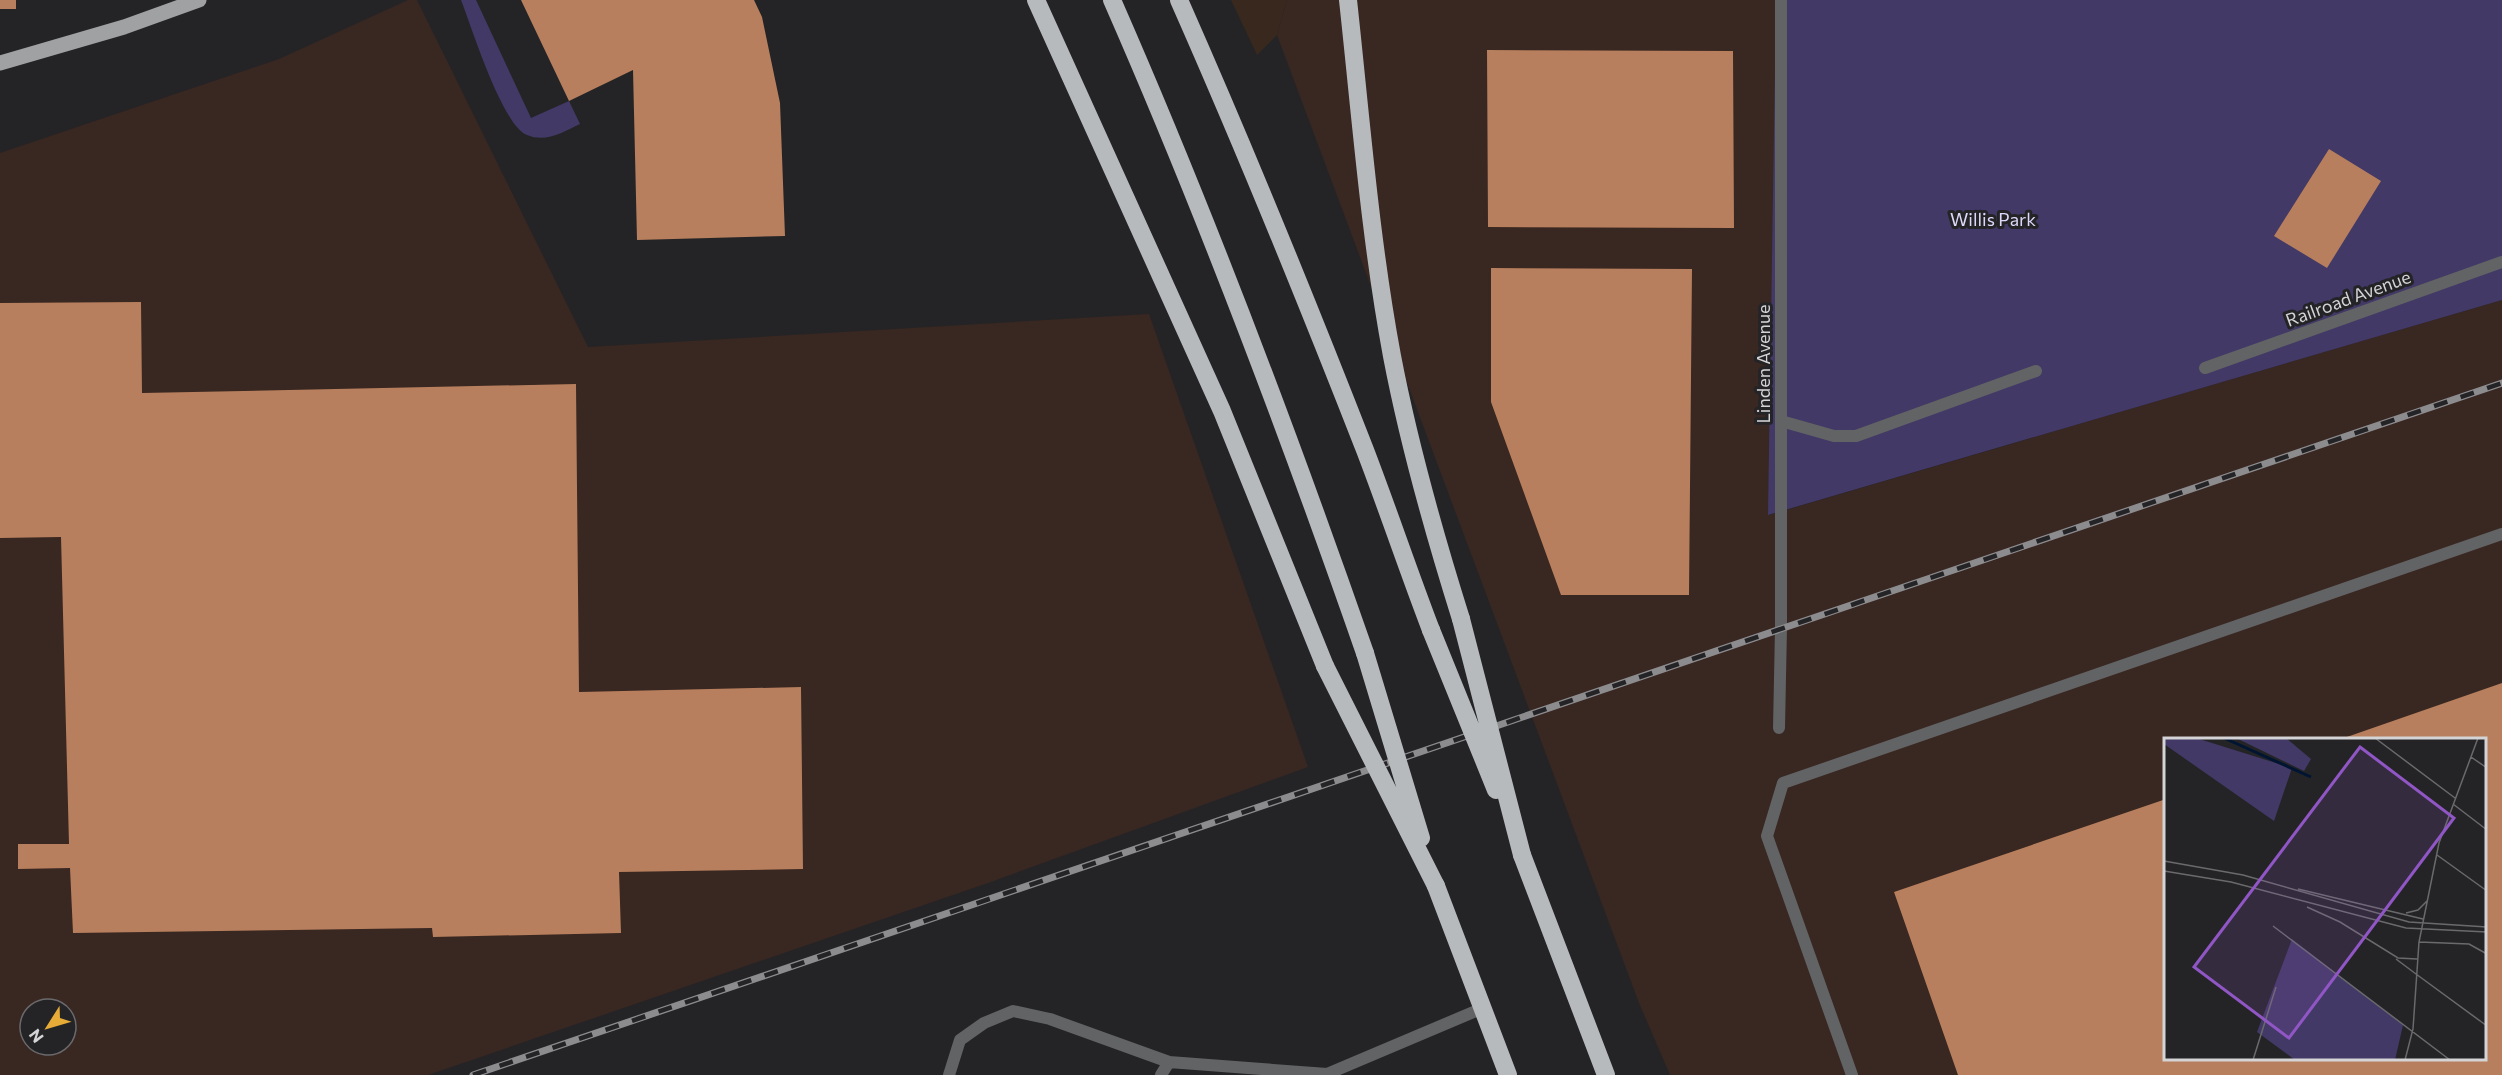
<svg xmlns="http://www.w3.org/2000/svg" width="2502" height="1075" font-family="Commissioner,sans-serif">
<style>
.commercial{fill:#38281e}
.industrial{fill:#392721;fill-rule:evenodd}
.green{fill:#423966}
.building{fill:#b77f5d}
.lines{fill:none;stroke-linecap:round;stroke-linejoin:round}
.lane{stroke:#626364;stroke-width:12}
.street{stroke:#626364;stroke-width:12}
.primary{stroke:#9fa1a3;stroke-width:15}
.highway{stroke:#b7babd;stroke-width:18}
.rail-casing{stroke:#8c8c8f;stroke-width:7}
.rail{stroke:#242427;stroke-width:4.5;stroke-dasharray:14;stroke-linecap:butt}
.highway-bridge{stroke:#b7babd;stroke-width:18}
.labels{text-anchor:middle;dominant-baseline:central;stroke-width:6;stroke-linejoin:round;paint-order:stroke}
.park-label{font-size:18px;fill:#ddd8f9;stroke:#242427}
.street-label{font-size:18px;fill:#d4d4d6;stroke:#242427}
.inset-river{fill:none;stroke:#001532;stroke-width:3}
.inset-road{fill:none;stroke:#6a6a6d;stroke-width:1.5}
.view{fill:#9156c5;fill-opacity:0.15;stroke:#9156c5;stroke-width:3}
.inset-edge{fill:none;stroke:#d4d4d6;stroke-width:3}
</style>
<rect width="100%" height="100%" fill="#242427"/>
<path class="commercial" d="M 1231,0 L 1287,0 L 1277,35 L 1257,55 Z"/>
<path class="industrial" d="M 408,0 L 417,0 L 588,347 L 1149,314 L 1308,767 L 988,883 L 428,1075 L 0,1075 L 0,153 L 279,59 ZM 30,1009 L 66,1009 L 66,1045 L 30,1045 Z
M 1287,0 L 1776,0 L 1769,515 L 2502,300 L 2502,1075 L 1670,1075 L 1639,1003 L 1277,35 ZM 2166,739 L 2486,739 L 2486,1058 L 2166,1058 Z"/>
<path class="green" d="M 461,0 L 476,0 L 531,118 L 569,101 L 580,124 C 563,132 546,143 527,135 C 502,125 472,28 461,0 Z
M 1776,0 L 2502,0 L 2502,300 L 1768,515 Z"/>
<path class="building" d="M 0,0 L 16,0 L 16,9 L 0,9 Z
M 521,0 L 754,0 L 762,17 L 780,103 L 785,236 L 637,240 L 633,70 L 569,101 Z
M 1487,50 L 1733,51 L 1734,228 L 1488,227 Z
M 2329,149 L 2381,181 L 2327,268 L 2274,236 Z
M 1491,268 L 1692,269 L 1689,595 L 1561,595 L 1491,402 Z
M 141,302 L 142,393 L 576,384 L 579,692 L 801,687 L 803,869 L 619,872 L 621,933 L 433,937 L 432,928 L 73,933 L 70,868 L 18,869 L 18,844 L 69,844 L 61,537 L 0,538 L 0,303 Z
M 2502,683 L 2502,1075 L 1958,1075 L 1894,892 L 2166,799 L 2166,1058 L 2486,1058 L 2486,739 L 2341,739 Z"/>
<g class="lines">
<path class="lane" d="M 1781,421 L 1834,436 L 1856,436 L 2036,371
M 949,1075 L 960,1040 L 984,1023 L 1013,1011 L 1050,1019 L 1169,1062 L 1327,1074 L 1483,1008
M 1161,1075 L 1169,1062
M 1852,1075 L 1767,836 L 1783,783 L 2502,534"/>
<path class="street" d="M 2205,368 L 2502,262
M 1779,728 L 1781,628 L 1781,0"/>
<path class="primary" d="M 0,63 L 124,27 L 199,0"/>
<path class="highway" d="M 1036,0 L 1222,411 L 1325,666
M 1112,0 C 1206,214 1288,432 1365,653
M 1179,0 C 1245,149 1306,299 1365,450 C 1388,510 1408,570 1431,630
M 1348,0 C 1361,119 1370,238 1392,356 C 1409,445 1434,533 1461,619
M 1522,855 L 1606,1075
M 1436,886 L 1508,1075"/>
<defs>
<path id="rail" d="M 473,1075 L 2502,383"/>
</defs>
<use href="#rail" class="rail-casing"/>
<use href="#rail" class="rail"/>
<path class="highway-bridge" d="M 1461,619 L 1522,855
M 1431,630 L 1496,790
M 1365,653 L 1421,838
M 1325,666 L 1436,886"/>
</g>
<g class="labels">
<g class="park-label">
<text x="1993" y="219">Willis Park</text>
</g>
<g class="street-label">
<text transform="translate(2348 298) rotate(-20)">Railroad Avenue</text>
<text transform="translate(1763 364) rotate(-90)">Linden Avenue</text>
</g>
</g>
<g transform="translate(2164 738)">
<rect width="322" height="322" fill="#242427"/>
<path d="M 0,0 L 32,0 L 128,30 L 110,83 L 0,6 ZM 72,0 L 122,0 L 147,21 L 140,33 ZM 128,201 L 239,287 L 231,322 L 131,322 L 93,294 Z" fill="#423966"/>
<path class="inset-river" d="M 60,0 L 147,39"/>
<path class="inset-road" d="M 211,0 L 291,60M 307,19 L 323,30M 289,66 L 323,92M 273,117 L 323,153M 0,123 L 79,137 L 245,184 L 323,189M 0,133 L 67,144 L 242,190 L 323,194M 134,151 L 259,181M 143,169 L 176,184 L 234,220 L 253,221M 242,175 L 254,172 L 263,163M 109,188 L 286,322M 255,204 L 305,206 L 323,216M 232,221 L 252,236M 252,236 L 323,288M 89,322 L 112,249M 241,322 L 249,291 L 255,204 L 275,105 L 314,0"/>
<path class="view" d="M 196,9 L 290,80 L 125,300 L 30,229 Z"/>
<rect width="322" height="322" class="inset-edge"/>
</g>
<g transform="translate(48 1027) rotate(233)"><circle r="28" fill="#242427" stroke="#6a6a6d" stroke-width="1.5"/>
<path d="M0-4.5L10 22L0 15L-10 22Z" fill="#e7ac37"/>
<text y="-9" font-size="16" font-weight="bold" text-anchor="middle" fill="#d4d4d6">N</text>
</g>
</svg>
